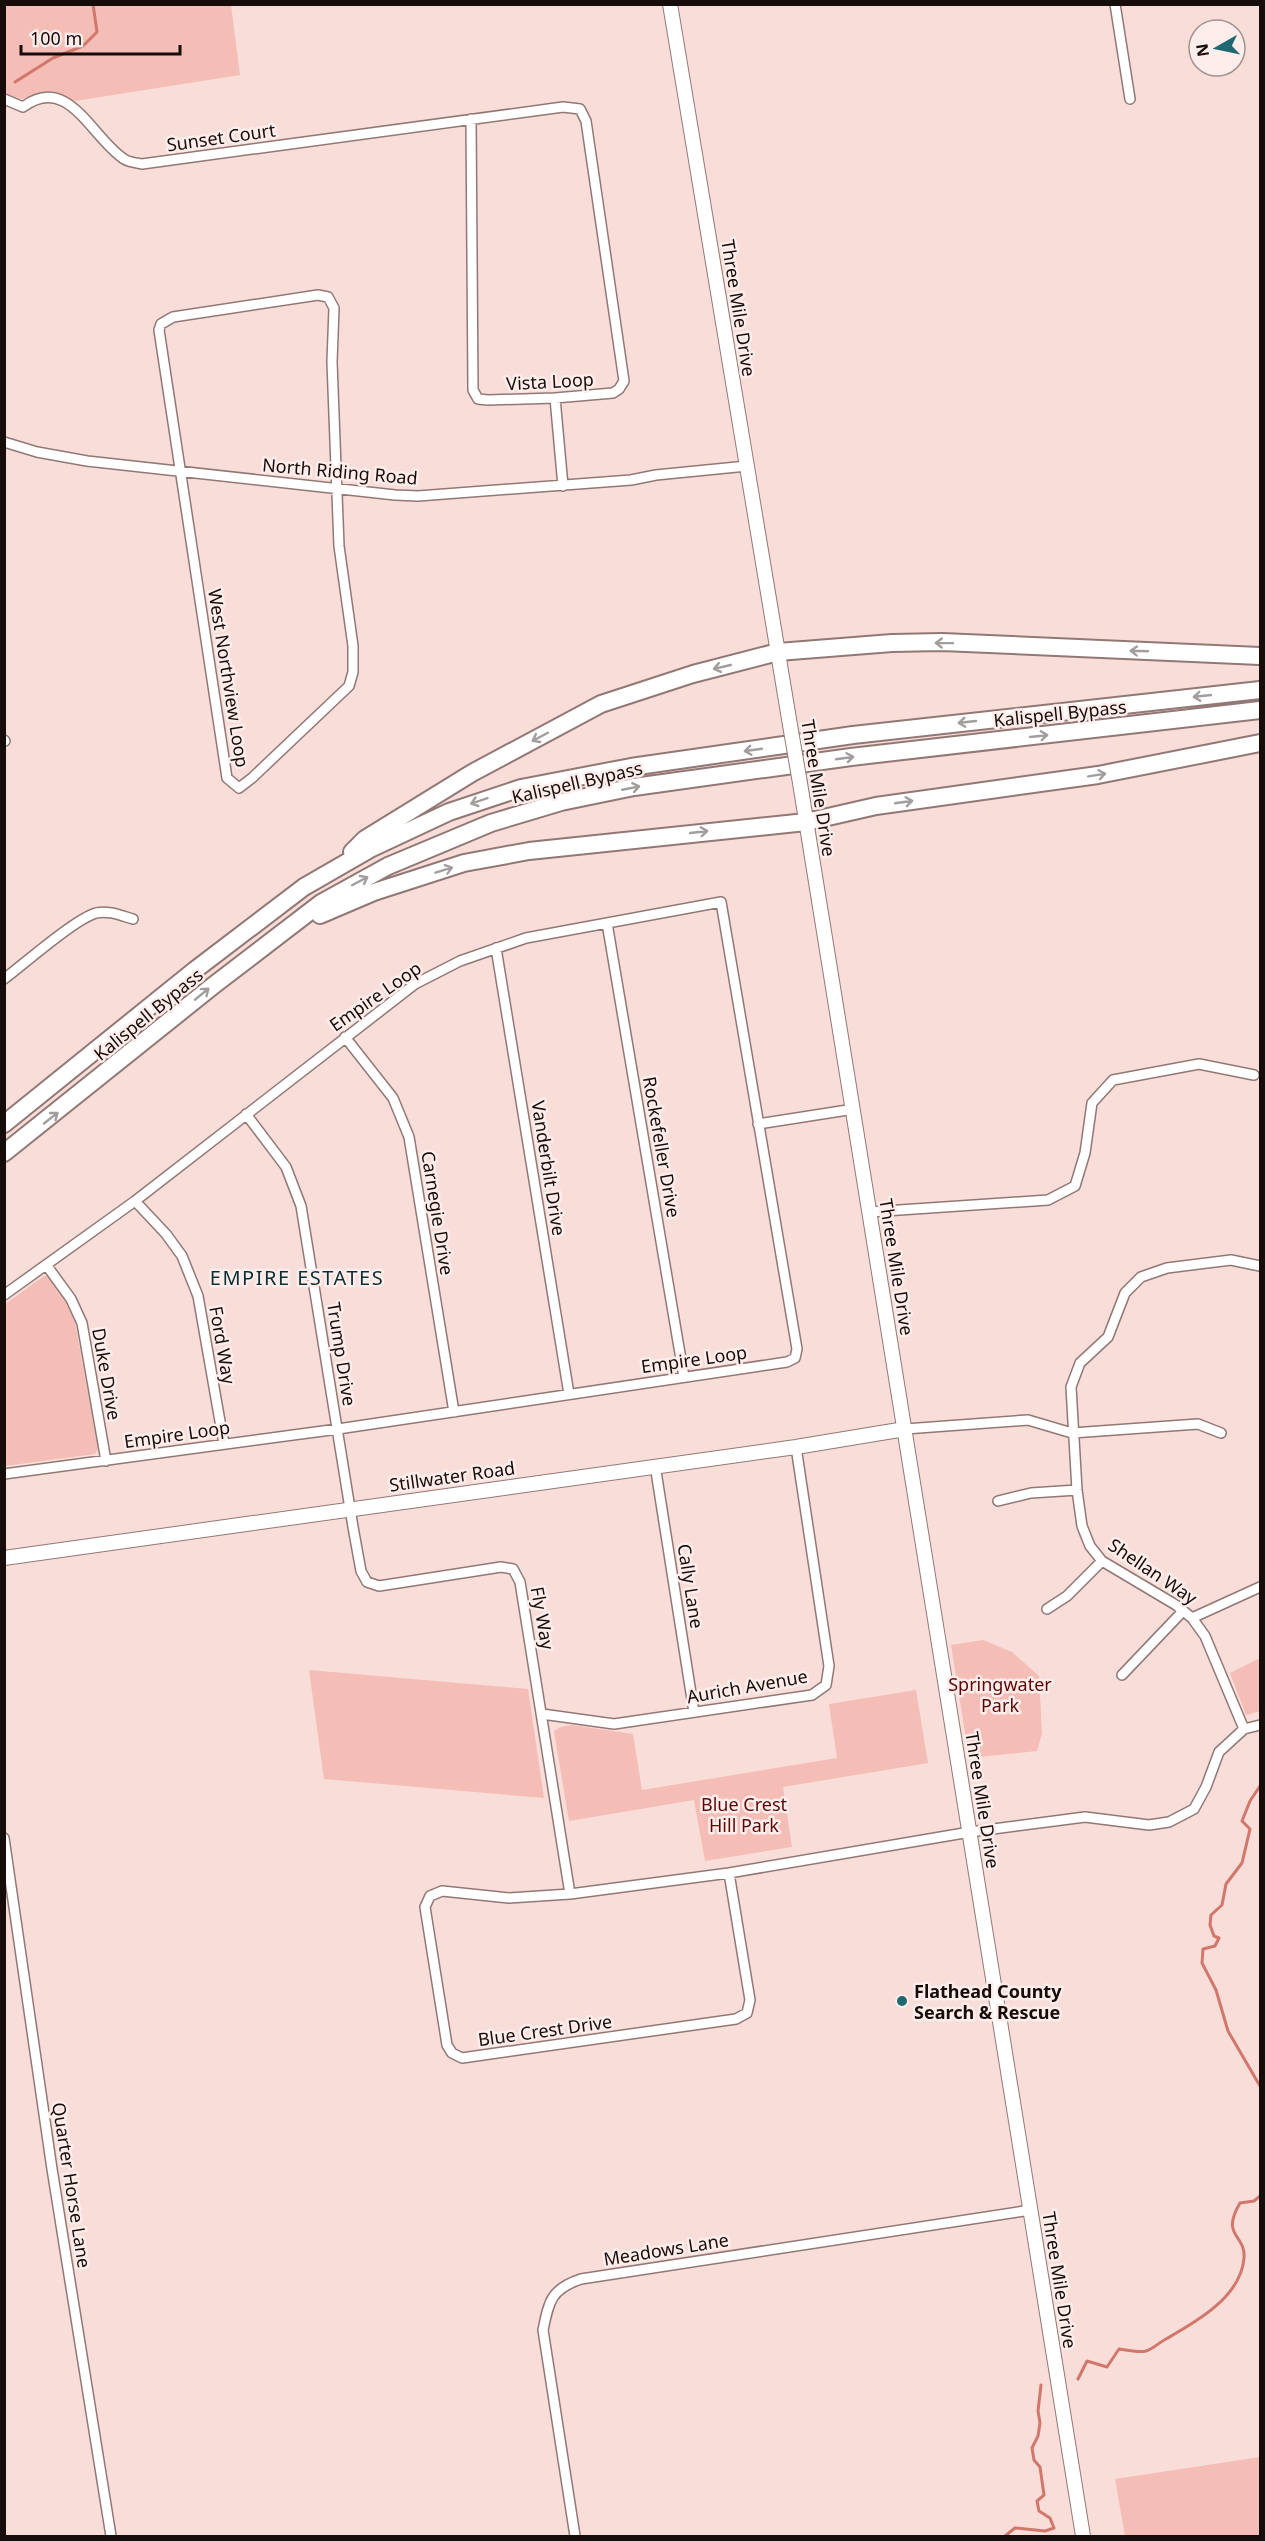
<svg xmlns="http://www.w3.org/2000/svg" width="1265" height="2541" font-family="'Noto Sans',sans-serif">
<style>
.green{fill:#f4bdb5}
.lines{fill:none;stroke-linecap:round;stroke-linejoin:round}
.stream{stroke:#d1776c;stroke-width:3}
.street-casing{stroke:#927875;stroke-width:12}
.secondary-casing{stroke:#927875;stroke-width:16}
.highway-casing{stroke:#927875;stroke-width:20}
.street{stroke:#fff;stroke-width:9}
.secondary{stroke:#fff;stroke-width:14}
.highway{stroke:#fff;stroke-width:16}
.secondary-bridge-casing{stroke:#927875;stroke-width:16;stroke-linecap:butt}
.secondary-bridge{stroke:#fff;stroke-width:14}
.oneway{stroke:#a29e9d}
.poi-dot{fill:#1d6872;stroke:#ffedeb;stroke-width:2}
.labels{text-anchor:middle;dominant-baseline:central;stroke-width:5;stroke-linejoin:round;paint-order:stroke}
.street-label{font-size:18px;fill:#160d0b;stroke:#ffedeb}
.park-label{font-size:18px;fill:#5d0807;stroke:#ffedeb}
.poi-label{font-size:18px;font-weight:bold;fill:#160d0b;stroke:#ffedeb;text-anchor:start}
.neighbourhood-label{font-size:20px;letter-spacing:1.5px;fill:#0c2f34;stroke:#ffedeb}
</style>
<rect width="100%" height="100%" fill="#f9ddd9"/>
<path class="green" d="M 4,5 L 231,5 L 240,75 L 75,101 L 52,91 L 22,99 L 5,94 Z
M 44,1276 L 49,1276 L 73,1311 L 98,1449 L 95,1454 L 5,1466 L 4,1305 Z
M 983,1640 L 1012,1652 L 1039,1676 L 1042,1733 L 1037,1751 L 969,1758 L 951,1645 Z
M 1260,1658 L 1260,1711 L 1246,1715 L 1230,1673 Z
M 309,1670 L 528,1689 L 544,1798 L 324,1779 Z
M 916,1690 L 928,1763 L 783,1787 L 792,1847 L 705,1861 L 694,1800 L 569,1821 L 554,1731 L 561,1727 L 571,1725 L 633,1734 L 642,1790 L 837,1758 L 829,1704 Z
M 1260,2457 L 1260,2536 L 1125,2536 L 1115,2479 Z"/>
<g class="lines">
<path class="stream" d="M 15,82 L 53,58 L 83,46 L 97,32 L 93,4
M 1260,1786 L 1250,1801 L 1242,1821 L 1250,1829 L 1242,1863 L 1226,1884 L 1222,1905 L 1211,1915 L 1210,1925 L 1214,1936 L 1219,1938 L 1215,1946 L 1203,1949 L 1202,1963 L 1216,1990 L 1228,2031 L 1260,2086
M 1078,2379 L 1087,2361 L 1107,2367 L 1119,2349 C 1126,2350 1139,2353 1146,2351 C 1153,2349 1160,2342 1166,2339 C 1196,2322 1241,2297 1244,2258 C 1246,2234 1220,2237 1240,2203 L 1254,2201 L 1260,2196
M 1005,2536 L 1015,2528 L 1045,2531 L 1054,2528 L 1050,2518 L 1039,2511 L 1037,2501 L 1044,2495 L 1040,2467 L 1034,2460 L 1032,2448 L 1038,2436 L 1040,2423 L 1038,2411 L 1041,2385"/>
<defs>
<path id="street" d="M 1115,4 L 1130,99
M 4,99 L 23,107 C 68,73 91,137 124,159 C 128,162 136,163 142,164 L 563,107 L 580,109 L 586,121 L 624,381 L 619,389 L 613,393 L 555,398 L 488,400 L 478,399 L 473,390 L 471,119
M 318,295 L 328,297 L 334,308 L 332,362 L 339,546 L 353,646 L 353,672 L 349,686 L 252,778 L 239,788 L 227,778 L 159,330 L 161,324 L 173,317 Z
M 555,398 L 563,486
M 4,442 L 37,452 L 87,461 L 395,495 L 418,496 L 631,480 L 656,475 L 747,466
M 4,740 L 5,741
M 607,923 L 684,1377
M 496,948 L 569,1394
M 4,979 C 24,964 75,919 96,913 C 109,910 122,916 133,919
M 345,1037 L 393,1098 L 409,1137 L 454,1412
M 246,1114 L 286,1167 L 301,1206 L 353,1527 L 361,1571 L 367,1582 L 379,1586 L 501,1567 L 513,1569 L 520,1582 L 570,1894
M 758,1124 L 854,1109
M 135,1201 L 166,1234 L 182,1256 L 198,1296 L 224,1444
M 870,1212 L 1048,1200 L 1075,1186 L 1085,1153 L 1092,1103 L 1113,1080 L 1199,1064 L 1254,1075
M 47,1266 L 71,1299 L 82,1323 L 106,1461
M 4,1295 L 135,1201 L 415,984 L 460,961 L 526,938 L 721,902 L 797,1349 L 795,1358 L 787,1362 L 338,1429 L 4,1474
M 905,1429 L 1028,1420 L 1072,1433 L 1198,1424 L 1221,1433
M 655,1465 L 694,1712
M 998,1501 L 1031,1493 L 1077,1490
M 1047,1609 L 1067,1596 L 1102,1561
M 1192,1618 L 1260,1587
M 1122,1675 L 1183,1611
M 542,1714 L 614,1724 L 812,1695 L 826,1685 L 829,1666 L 796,1447
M 1244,1729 L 1205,1636 L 1192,1618 L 1176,1605 L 1102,1561 L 1090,1546 L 1082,1526 L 1077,1490 L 1071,1387 L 1080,1363 L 1108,1337 L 1125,1293 L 1141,1277 L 1167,1268 L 1231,1260 L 1260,1266
M 4,1838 L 52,2169 L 111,2536
M 729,1873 L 750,2000 L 747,2013 L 736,2019 L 462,2058 L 452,2053 L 447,2045 L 425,1907 L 430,1896 L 442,1891 L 509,1898 L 570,1894 L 729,1873 L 970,1832 L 1085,1817 L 1149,1825 L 1169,1822 L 1194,1809 L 1206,1787 L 1219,1752 L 1244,1729 L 1260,1725
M 575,2536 L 543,2330 C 549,2301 551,2289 581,2279 L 1031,2210"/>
<path id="secondary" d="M 670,4 L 790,725
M 800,783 L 1083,2536
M 4,1558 L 796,1447 L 905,1429"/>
<path id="highway" d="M 352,852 L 365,839 L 472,773 L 601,704 L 693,674 L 778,652 L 892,643 L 942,642 L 1260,656
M 320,915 L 374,892 L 464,863 L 529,851 L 806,822 L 876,806 L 1098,775 L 1260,743
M 4,1124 L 195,970 L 304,887 L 370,849 L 449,812 L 521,788 L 631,767 L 853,735 L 1260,690
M 4,1153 L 214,985 L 321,903 L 388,866 L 491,823 L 561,802 L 634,787 L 851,757 L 1260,710"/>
</defs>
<use href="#street" class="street-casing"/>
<use href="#secondary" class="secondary-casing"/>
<use href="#highway" class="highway-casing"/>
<use href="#street" class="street"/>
<use href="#secondary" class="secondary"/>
<use href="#highway" class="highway"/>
<defs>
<path id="secondary-bridge" d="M 790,725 L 800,783"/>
</defs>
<use href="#secondary-bridge" class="secondary-bridge-casing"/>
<use href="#secondary-bridge" class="secondary-bridge"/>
</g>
<defs><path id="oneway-shaft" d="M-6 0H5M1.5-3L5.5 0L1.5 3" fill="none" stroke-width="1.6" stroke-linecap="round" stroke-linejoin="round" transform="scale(1.5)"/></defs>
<g class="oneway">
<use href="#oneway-shaft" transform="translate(944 643) rotate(-179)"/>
<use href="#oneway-shaft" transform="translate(1139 651) rotate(-178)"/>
<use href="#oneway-shaft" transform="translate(722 667) rotate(167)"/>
<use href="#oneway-shaft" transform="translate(1202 696) rotate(174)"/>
<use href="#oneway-shaft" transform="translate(967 722) rotate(174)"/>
<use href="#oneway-shaft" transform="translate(1039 736) rotate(-6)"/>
<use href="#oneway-shaft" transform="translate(540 737) rotate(152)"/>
<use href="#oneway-shaft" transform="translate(753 750) rotate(172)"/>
<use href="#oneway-shaft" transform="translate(845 758) rotate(-8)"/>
<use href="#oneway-shaft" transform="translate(1097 775) rotate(-9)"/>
<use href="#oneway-shaft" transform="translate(631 788) rotate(-11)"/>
<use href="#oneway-shaft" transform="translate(479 801) rotate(161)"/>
<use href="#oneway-shaft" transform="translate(904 802) rotate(-8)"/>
<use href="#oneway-shaft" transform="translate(699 832) rotate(-6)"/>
<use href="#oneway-shaft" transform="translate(444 870) rotate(-17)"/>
<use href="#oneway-shaft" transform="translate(360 881) rotate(-28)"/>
<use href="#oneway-shaft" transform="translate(202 994) rotate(-39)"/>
<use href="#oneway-shaft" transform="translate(51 1118) rotate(-38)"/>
</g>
<circle class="poi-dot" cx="902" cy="2001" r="6"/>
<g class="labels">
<g class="street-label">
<text transform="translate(221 137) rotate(-8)">Sunset Court</text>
<text transform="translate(739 308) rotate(81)">Three Mile Drive</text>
<text transform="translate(550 381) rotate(-3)">Vista Loop</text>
<text transform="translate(340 471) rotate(5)">North Riding Road</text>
<text transform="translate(229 678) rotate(81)">West Northview Loop</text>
<text transform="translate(1060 713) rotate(-6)">Kalispell Bypass</text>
<text transform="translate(577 782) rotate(-13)">Kalispell Bypass</text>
<text transform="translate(819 788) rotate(81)">Three Mile Drive</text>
<text transform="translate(375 996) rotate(-35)">Empire Loop</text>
<text transform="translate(148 1014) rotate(-39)">Kalispell Bypass</text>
<text transform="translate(662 1147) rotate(80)">Rockefeller Drive</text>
<text transform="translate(549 1168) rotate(81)">Vanderbilt Drive</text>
<text transform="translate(438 1213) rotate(81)">Carnegie Drive</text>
<text transform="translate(897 1267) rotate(81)">Three Mile Drive</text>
<text transform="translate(223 1345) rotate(80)">Ford Way</text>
<text transform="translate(342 1354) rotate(81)">Trump Drive</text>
<text transform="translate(694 1359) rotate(-8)">Empire Loop</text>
<text transform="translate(107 1374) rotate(80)">Duke Drive</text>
<text transform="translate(177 1434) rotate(-8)">Empire Loop</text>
<text transform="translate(452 1476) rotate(-8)">Stillwater Road</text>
<text transform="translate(1153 1571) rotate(34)">Shellan Way</text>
<text transform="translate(691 1586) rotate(81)">Cally Lane</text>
<text transform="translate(543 1618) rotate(80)">Fly Way</text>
<text transform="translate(747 1686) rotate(-10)">Aurich Avenue</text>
<text transform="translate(983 1800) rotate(81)">Three Mile Drive</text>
<text transform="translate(545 2030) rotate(-8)">Blue Crest Drive</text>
<text transform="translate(72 2185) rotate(81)">Quarter Horse Lane</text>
<text transform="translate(666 2249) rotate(-9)">Meadows Lane</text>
<text transform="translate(1060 2280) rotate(81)">Three Mile Drive</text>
</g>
<g class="park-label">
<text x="1000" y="1684">Springwater<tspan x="1000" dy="21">Park</tspan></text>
<text x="744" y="1804">Blue Crest<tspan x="744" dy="21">Hill Park</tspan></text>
</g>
<g class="poi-label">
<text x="914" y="1991">Flathead County<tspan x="914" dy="21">Search &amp; Rescue</tspan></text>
</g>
<g class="neighbourhood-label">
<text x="297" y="1277">EMPIRE ESTATES</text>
</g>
</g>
<rect width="1265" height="2541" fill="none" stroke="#160d0b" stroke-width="12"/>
<g transform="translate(1217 48) rotate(261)"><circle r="28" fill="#ffedeb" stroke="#a29391" stroke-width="1.5"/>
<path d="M0-4.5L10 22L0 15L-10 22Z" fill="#1d6872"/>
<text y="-9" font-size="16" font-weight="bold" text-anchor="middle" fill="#160d0b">N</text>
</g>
<path d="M21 45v9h159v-9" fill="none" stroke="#160d0b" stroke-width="3"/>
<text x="30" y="45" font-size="18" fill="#160d0b" stroke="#ffedeb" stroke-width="4.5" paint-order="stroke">100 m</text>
</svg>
